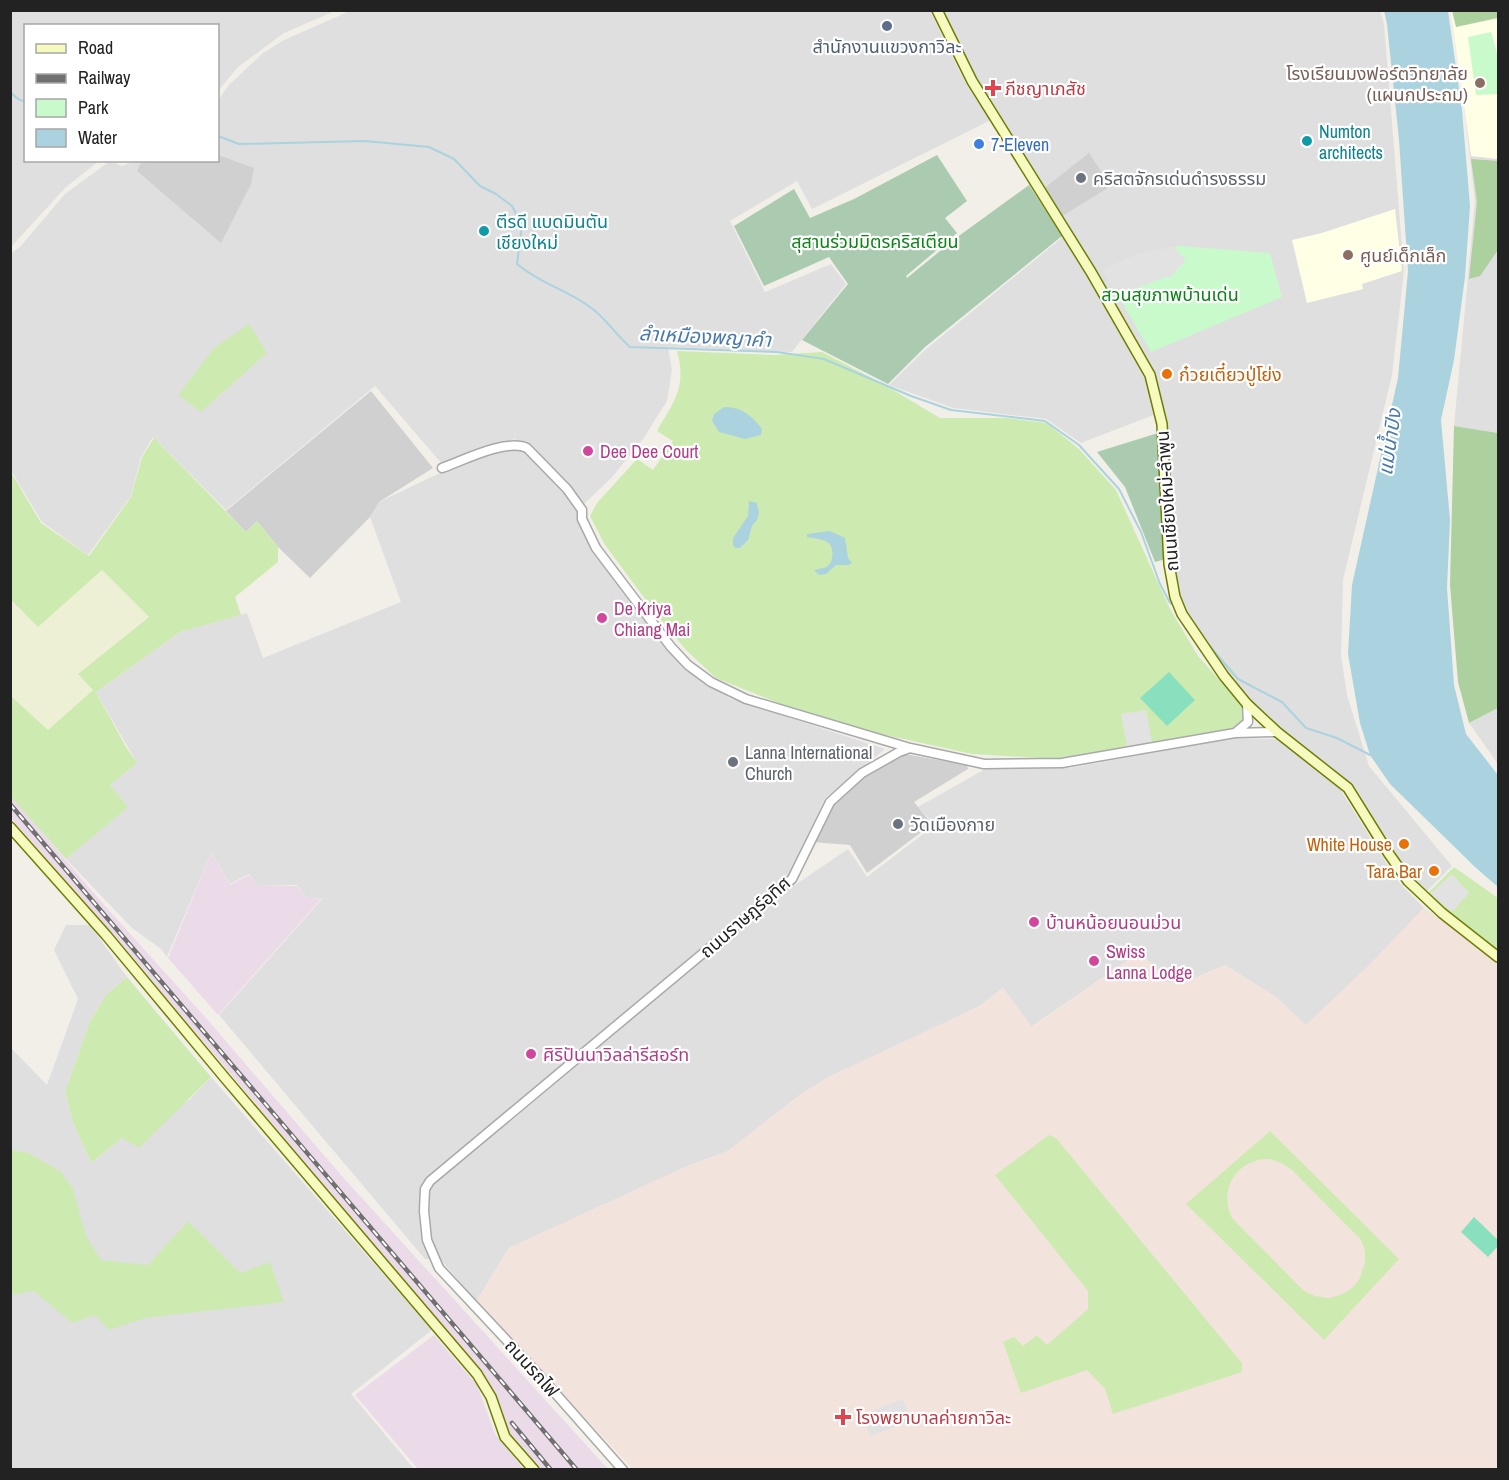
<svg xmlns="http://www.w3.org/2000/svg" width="1509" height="1480" font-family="'Archivo Narrow','Noto Sans Thai',sans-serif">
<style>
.residential{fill:#e0dfdf}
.industrial{fill:#ebdbe8}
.education{fill:#ffffe5}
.religious{fill:#d0d0d0}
.military{fill:#f3e3dd}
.farmland{fill:#eef0d5}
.grass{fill:#cdebb0;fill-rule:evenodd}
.forest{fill:#add19e}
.cemetery{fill:#aacbaf}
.park{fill:#c8facc}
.pitch{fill:#88e0be}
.parking{fill:#e2e2e2}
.water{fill:#aad3df}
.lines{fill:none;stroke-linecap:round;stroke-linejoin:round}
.stream{stroke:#aad3df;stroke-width:2}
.tertiary-casing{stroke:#a9a9a9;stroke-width:11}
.secondary-casing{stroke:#707d05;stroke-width:12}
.tertiary{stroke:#fff;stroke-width:8}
.secondary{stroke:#f7fabf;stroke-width:9}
.rail-casing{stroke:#707070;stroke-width:4.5}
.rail{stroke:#fff;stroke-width:2;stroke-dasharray:7;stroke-linecap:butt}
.service-dot{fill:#5c6f8a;stroke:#fff;stroke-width:2}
.education-dot{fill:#8d6e63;stroke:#fff;stroke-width:2}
.health-dot{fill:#e0444e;stroke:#fff;stroke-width:2}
.culture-dot{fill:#0f9aa8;stroke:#fff;stroke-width:2}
.shop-dot{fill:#3f7fe0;stroke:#fff;stroke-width:2}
.worship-dot{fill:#6b7280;stroke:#fff;stroke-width:2}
.food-dot{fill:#e8710a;stroke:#fff;stroke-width:2}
.hotel-dot{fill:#d1479c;stroke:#fff;stroke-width:2}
.labels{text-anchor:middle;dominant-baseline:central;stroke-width:4.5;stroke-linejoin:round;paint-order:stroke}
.service-label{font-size:18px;fill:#4e5e75;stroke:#fff}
.education-label{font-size:18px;fill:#785e54;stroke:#fff;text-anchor:end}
.health-label{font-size:18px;fill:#be3a42;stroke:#fff;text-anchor:start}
.culture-label{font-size:18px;fill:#0d838f;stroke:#fff;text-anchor:start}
.shop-label{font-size:18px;fill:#366cbe;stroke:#fff;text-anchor:start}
.worship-label{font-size:18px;fill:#5b616d;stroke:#fff;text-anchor:start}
.park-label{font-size:18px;fill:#0c8416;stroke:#fff}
.food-label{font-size:18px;fill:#c56008;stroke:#fff;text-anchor:end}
.hotel-label{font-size:18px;fill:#b23c85;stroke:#fff;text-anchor:start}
.street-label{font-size:18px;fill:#222;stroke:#fff}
.water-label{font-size:20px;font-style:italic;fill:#4a7aab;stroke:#fff}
</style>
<rect width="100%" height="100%" fill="#f2efe9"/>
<path class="residential" d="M 11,10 L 335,10 L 335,11 L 284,33 L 238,67 L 218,91 L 218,26 L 26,26 L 26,160 L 99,161 L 66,187 L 11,247 Z
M 350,11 L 930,11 L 966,84 L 991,120 L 812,209 L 797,181 L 730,221 L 765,292 L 831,264 L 846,284 L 792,352 L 668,347 L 672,370 L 667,401 L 643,439 L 612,477 L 582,506 L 533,449 L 515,439 L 442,464 L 375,386 L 226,510 L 153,437 L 141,457 L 131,496 L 88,555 L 42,522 L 11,470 L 10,254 L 20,247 L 65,194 L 110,161 L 122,166 L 135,161 L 218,160 L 218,100 L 229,85 L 263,53 L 284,40 Z
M 943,11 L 1380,11 L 1384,24 L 1404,271 L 1392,375 L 1343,580 L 1341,656 L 1347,695 L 1369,766 L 1452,866 L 1426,892 L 1410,876 L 1354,785 L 1282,732 L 1240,691 L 1195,627 L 1189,614 L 1185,612 L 1179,595 L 1173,564 L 1164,411 L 1081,443 L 1046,419 L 953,408 L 889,385 L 925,350 L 1069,232 L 981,86 Z
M 1453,11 L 1498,11 L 1498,433 L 1454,426 L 1475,201 Z
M 521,447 L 553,477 L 580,511 L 580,522 L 681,663 L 729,698 L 885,749 L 825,798 L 787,878 L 795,885 L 848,849 L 867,877 L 935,825 L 918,807 L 987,768 L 1070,768 L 1235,738 L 1276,739 L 1338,786 L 1397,880 L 1424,908 L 1371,964 L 1306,1026 L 1276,997 L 1225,965 L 1195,978 L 1169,983 L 1140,952 L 1031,1027 L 1003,988 L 978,1007 L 829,1077 L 801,1094 L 728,1151 L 690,1165 L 509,1248 L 476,1302 L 441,1260 L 425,1259 L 219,1015 L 323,898 L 308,899 L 297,885 L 258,886 L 249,874 L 230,884 L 211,853 L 167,957 L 161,949 L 132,928 L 66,859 L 127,807 L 110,785 L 137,763 L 96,692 L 180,632 L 247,613 L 263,658 L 401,602 L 370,517 L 379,502 L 444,471 L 489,453 Z
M 1498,708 L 1498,764 L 1469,723 Z
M 66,925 L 90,925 L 127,977 L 106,995 L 90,1021 L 65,1092 L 73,1122 L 91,1163 L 122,1138 L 189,1100 L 211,1077 L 432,1330 L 351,1394 L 414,1469 L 11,1469 L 10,1047 L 47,1085 L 78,999 L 54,950 Z"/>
<path class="industrial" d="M 10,794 L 98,898 L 206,1018 L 341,1175 L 608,1469 L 540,1469 L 506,1430 L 499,1406 L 485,1377 L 118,940 L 11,818 Z
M 211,853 L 230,885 L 249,875 L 258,886 L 297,886 L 308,899 L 322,898 L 218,1015 L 168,958 Z
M 434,1335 L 477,1385 L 495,1434 L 524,1469 L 418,1469 L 355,1395 Z"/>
<path class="education" d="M 1451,11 L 1498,11 L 1498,159 L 1471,156 Z
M 1395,209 L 1402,271 L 1362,284 L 1363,289 L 1307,303 L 1292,240 L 1322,233 Z"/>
<path class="religious" d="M 1089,153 L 1111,186 L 1059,218 L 1042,190 Z
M 218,155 L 254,168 L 251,184 L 221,243 L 137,171 L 140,164 L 148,161 L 218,160 Z
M 371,391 L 433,468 L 379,502 L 370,517 L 310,578 L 278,547 L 257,521 L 246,532 L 226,511 Z
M 904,754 L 967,765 L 968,769 L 914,802 L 932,824 L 867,873 L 850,845 L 812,842 L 831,803 L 870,771 Z"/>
<path class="military" d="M 1424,908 L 1498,958 L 1498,1469 L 633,1469 L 476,1302 L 509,1248 L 690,1165 L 728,1151 L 801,1094 L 829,1077 L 978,1007 L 1003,988 L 1032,1027 L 1140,952 L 1169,983 L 1195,978 L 1225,965 L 1276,997 L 1306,1025 L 1370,964 Z"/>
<path class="farmland" d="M 102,570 L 149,617 L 78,674 L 94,690 L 48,730 L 11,696 L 10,600 L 38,626 Z"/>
<path class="grass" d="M 249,324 L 267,353 L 201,412 L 178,395 L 214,348 Z
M 677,351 L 774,355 L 822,352 L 883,384 L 940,418 L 1007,418 L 1047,423 L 1079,449 L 1116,490 L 1170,609 L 1198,656 L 1244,708 L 1244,721 L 1232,729 L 1205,736 L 1137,749 L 1057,759 L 972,754 L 867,731 L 791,708 L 716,678 L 686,650 L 657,615 L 605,545 L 590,516 L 597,503 L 637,459 L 653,470 L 673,441 L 657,431 C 674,401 687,387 677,351 Z
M 154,438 L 246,532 L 257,521 L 278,547 L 278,562 L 235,597 L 241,615 L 180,632 L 96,692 L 126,747 L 137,763 L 110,785 L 128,807 L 66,859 L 11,797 L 11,696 L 48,730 L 93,690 L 78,674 L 149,617 L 102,570 L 38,627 L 11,600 L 11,472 L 41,523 L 89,556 L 131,497 L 142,457 Z
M 1454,867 L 1498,898 L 1498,952 L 1427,894 Z
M 127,977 L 211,1077 L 139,1148 L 122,1138 L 91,1163 L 73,1122 L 65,1092 L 90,1021 L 106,995 Z
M 1270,1131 L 1399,1259 L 1324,1340 L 1186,1204 ZM 1269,1159 L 1281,1163 L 1291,1169 L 1361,1240 L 1365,1251 L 1365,1263 L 1359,1280 L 1351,1289 L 1340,1295 L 1328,1298 L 1315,1296 L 1304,1291 L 1232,1218 C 1218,1189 1237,1159 1269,1159 Z
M 1049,1135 L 1056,1138 L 1242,1363 L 1242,1372 L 1113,1414 L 1105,1389 L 1087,1370 L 1021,1393 L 1003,1342 L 1014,1337 L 1023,1346 L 1037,1335 L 1047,1345 L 1088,1309 L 1088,1291 L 995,1175 Z
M 11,1150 L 29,1153 L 61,1172 L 73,1189 L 86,1236 L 101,1260 L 148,1265 L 188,1221 L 240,1273 L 270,1262 L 284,1302 L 145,1318 L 109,1330 L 95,1315 L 72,1323 L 34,1291 L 11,1295 Z"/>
<path class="forest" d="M 1452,11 L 1498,11 L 1498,18 L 1456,27 Z
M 1471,159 L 1498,161 L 1498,250 L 1480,276 L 1469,279 L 1477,202 Z
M 1454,426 L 1498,433 L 1498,708 L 1469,723 L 1458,682 L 1450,585 Z"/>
<path class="cemetery" d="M 937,155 L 967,201 L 945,218 L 957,233 L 906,276 L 907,278 L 956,238 L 1029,185 L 1062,236 L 925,347 L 888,384 L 802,340 L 848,284 L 829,257 L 764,286 L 734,226 L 794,189 L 810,218 L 854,199 Z
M 1158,433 L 1166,559 L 1155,562 L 1125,487 L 1097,452 Z"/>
<path class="park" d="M 1491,32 L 1498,56 L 1498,94 L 1476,95 L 1468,37 Z
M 1180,246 L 1270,253 L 1282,297 L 1151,352 L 1103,270 L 1138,254 Z"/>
<path class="pitch" d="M 1169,672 L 1195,700 L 1167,726 L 1140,698 Z
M 1474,1217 L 1498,1240 L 1498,1246 L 1488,1257 L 1461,1232 Z"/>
<path class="parking" d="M 1174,247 L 1186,260 L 1170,278 L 1166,277 L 1117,295 L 1103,270 L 1138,254 Z
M 1146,710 L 1152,742 L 1127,747 L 1121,714 Z
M 1452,874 L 1469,893 L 1452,912 L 1430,894 Z
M 903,1399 L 911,1421 L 870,1436 L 862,1415 Z"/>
<path class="water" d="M 1384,11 L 1448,11 L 1462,110 L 1470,206 L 1465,277 L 1454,360 L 1441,420 L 1450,520 L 1447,588 L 1454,685 L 1466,734 L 1498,775 L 1498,887 L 1475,867 L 1390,784 L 1370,755 L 1360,723 L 1348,654 L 1352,585 L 1398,378 L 1408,271 L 1399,140 L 1387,24 Z
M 724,407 C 740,406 753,416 762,429 L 761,435 L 745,439 L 719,432 L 712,421 L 714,414 Z
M 749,501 L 757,503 L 759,513 L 757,520 L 752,526 L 748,540 L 740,548 L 736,548 L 733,546 L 733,538 L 748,516 Z
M 830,531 L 845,538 L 848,558 L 852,563 L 849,565 L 836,565 L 826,574 L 819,575 L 814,570 L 827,567 L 831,562 C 837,539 823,540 807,537 L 807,534 Z"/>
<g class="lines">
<path class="stream" d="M 10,92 L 18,99 L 26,102
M 218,136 L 239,144 L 365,141 L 429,147 L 454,159 L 480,186 L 496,194 L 512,206 L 522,225 L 517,264 C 539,283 567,290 590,307 C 605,317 616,335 630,347 L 777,352 L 824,359 L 911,396 L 951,410 L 1045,421 L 1079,445 L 1119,489 L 1141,532 L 1160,584 L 1170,603 L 1175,606
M 1208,644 L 1238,679 L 1282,702 L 1306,728 L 1337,738 L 1370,755"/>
<defs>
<path id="tertiary" d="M 442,468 C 462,461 507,438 527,448 L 567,489 L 582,510 L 582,519 L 596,548 L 671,647 L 688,665 L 711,682 L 746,699 L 910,748
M 1235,733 L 1277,732
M 623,1470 L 540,1376 L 439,1268 L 427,1240 L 424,1211 L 425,1189 L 430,1181 L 792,879 L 830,802 L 862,773 L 899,752 L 910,748 L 984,764 L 1062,763 L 1235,733 L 1248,722 L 1247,704"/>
<path id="secondary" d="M 937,10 L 972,81 L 1091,272 L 1150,375 L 1162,424 L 1169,564 L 1175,597 L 1182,614 L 1224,676 L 1247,704 L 1277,732 L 1348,788 L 1389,854 L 1408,881 L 1442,913 L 1498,957
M 10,827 L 106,935 L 225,1078 L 477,1374 L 491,1397 L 505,1437 L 534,1470"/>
</defs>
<use href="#tertiary" class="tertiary-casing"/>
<use href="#secondary" class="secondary-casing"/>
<use href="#tertiary" class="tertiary"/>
<use href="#secondary" class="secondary"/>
<defs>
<path id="rail" d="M 10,804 L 577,1470
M 512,1423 L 551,1470"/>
</defs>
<use href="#rail" class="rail-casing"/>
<use href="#rail" class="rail"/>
</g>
<circle class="service-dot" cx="887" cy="26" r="6"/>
<g class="education-dot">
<circle cx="1480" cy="83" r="6"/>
<circle cx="1348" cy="255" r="6"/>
</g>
<g class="health-dot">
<path d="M990 79h6v6h6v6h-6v6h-6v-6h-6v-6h6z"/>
<path d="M840 1408h6v6h6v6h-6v6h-6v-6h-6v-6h6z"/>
</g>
<g class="culture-dot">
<circle cx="1307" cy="141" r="6"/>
<circle cx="484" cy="231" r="6"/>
</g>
<circle class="shop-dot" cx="979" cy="144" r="6"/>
<g class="worship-dot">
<circle cx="1081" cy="178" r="6"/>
<circle cx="733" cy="762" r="6"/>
<circle cx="898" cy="824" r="6"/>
</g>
<g class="food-dot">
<circle cx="1167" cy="374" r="6"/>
<circle cx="1404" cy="844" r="6"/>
<circle cx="1434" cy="871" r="6"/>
</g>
<g class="hotel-dot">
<circle cx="588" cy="451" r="6"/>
<circle cx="602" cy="618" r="6"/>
<circle cx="1034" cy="922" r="6"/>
<circle cx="1094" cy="961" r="6"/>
<circle cx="531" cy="1054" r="6"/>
</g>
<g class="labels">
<g class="service-label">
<text x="887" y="46">สำนักงานแขวงกาวิละ</text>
</g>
<g class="education-label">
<text x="1468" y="73">โรงเรียนมงฟอร์ตวิทยาลัย<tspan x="1468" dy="21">(แผนกประถม)</tspan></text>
<text x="1360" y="255" text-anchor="start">ศูนย์เด็กเล็ก</text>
</g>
<g class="health-label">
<text x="1005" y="88">ภีชญาเภสัช</text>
<text x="856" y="1417">โรงพยาบาลค่ายกาวิละ</text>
</g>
<g class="culture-label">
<text x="1319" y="131">Numton<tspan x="1319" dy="21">architects</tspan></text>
<text x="496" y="221">ตีรดี แบดมินตัน<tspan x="496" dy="21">เชียงใหม่</tspan></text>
</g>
<g class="shop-label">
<text x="991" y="144">7-Eleven</text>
</g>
<g class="worship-label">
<text x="1093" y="178">คริสตจักรเด่นดำรงธรรม</text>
<text x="745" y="752">Lanna International<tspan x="745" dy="21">Church</tspan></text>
<text x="910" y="824">วัดเมืองกาย</text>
</g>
<g class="park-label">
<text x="875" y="241">สุสานร่วมมิตรคริสเตียน</text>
<text x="1170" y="294">สวนสุขภาพบ้านเด่น</text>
</g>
<g class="food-label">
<text x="1179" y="374" text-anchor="start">ก๋วยเตี๋ยวปู่โย่ง</text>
<text x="1392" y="844">White House</text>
<text x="1422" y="871">Tara Bar</text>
</g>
<g class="hotel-label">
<text x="600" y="451">Dee Dee Court</text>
<text x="614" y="608">De Kriya<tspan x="614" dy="21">Chiang Mai</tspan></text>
<text x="1046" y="922">บ้านหน้อยนอนม่วน</text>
<text x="1106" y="951">Swiss<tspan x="1106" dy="21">Lanna Lodge</tspan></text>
<text x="543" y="1054">ศิริปันนาวิลล่ารีสอร์ท</text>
</g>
<g class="street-label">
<text transform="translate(1167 501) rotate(-94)">ถนนเชียงใหม่-ลำพูน</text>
<text transform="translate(745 917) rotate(-41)">ถนนราษฎร์อุทิศ</text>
<text transform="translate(532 1368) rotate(48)">ถนนรถไฟ</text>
</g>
<g class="water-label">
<text transform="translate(705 336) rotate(3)">ลำเหมืองพญาคำ</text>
<text transform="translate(1389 442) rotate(-82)">แม่น้ำปิง</text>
</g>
</g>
<rect width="1509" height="1480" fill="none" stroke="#222222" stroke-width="24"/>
<rect x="24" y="24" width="195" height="138" fill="#ffffff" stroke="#a7a7a7" stroke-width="1.5"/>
<rect x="36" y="44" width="30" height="9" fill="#f7fabf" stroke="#a7a7a7" stroke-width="1.5"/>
<text x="78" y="54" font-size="18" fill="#222222">Road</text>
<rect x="36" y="74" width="30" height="9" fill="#707070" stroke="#a7a7a7" stroke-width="1.5"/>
<text x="78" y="84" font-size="18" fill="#222222">Railway</text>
<rect x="36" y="99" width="30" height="18" fill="#c8facc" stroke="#a7a7a7" stroke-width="1.5"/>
<text x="78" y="114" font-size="18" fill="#222222">Park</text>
<rect x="36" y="129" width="30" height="18" fill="#aad3df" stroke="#a7a7a7" stroke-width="1.5"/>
<text x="78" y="144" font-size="18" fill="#222222">Water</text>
</svg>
